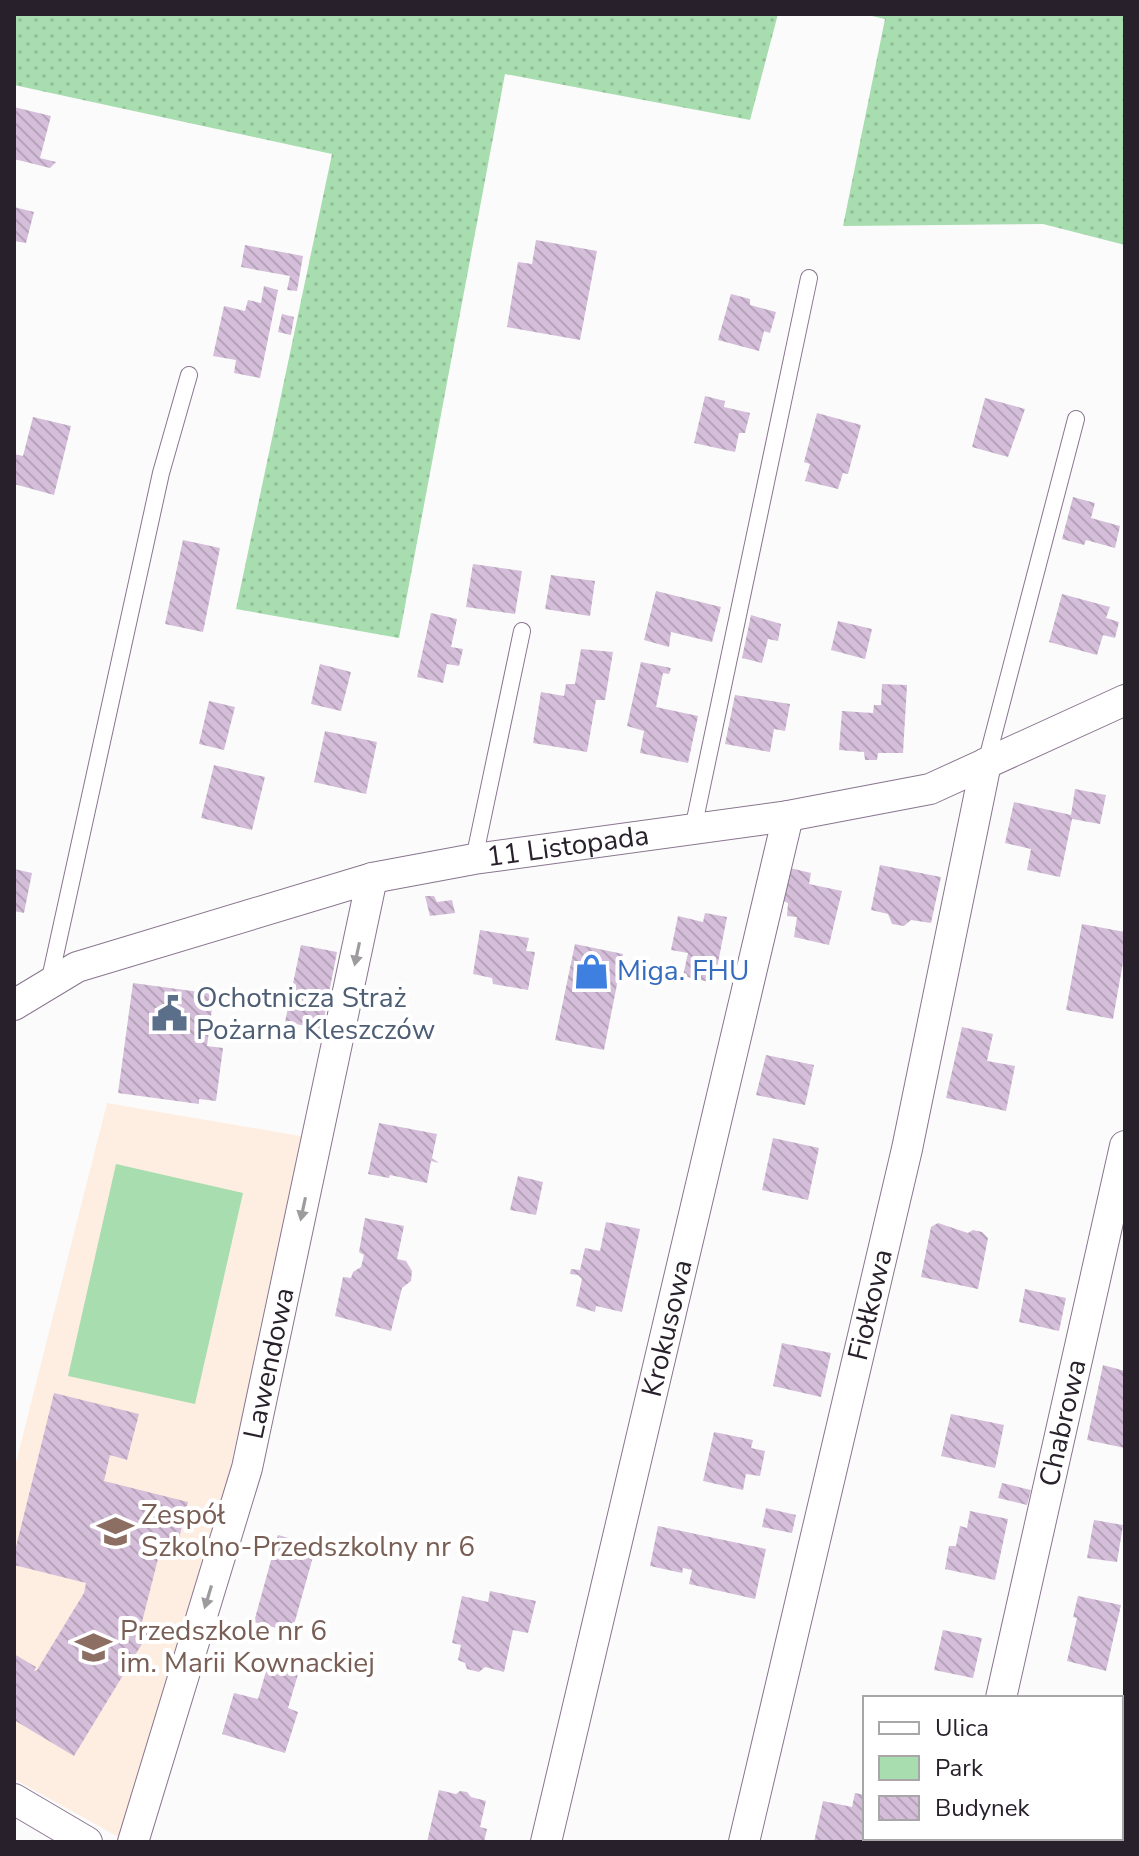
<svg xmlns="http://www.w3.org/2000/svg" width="1139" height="1856" font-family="'Nunito Sans',sans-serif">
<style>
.education{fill:#feeee2}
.green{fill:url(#green-dots)}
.pitch{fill:#a8ddaf}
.building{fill:url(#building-back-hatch)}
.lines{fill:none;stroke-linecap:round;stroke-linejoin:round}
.service-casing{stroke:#89758e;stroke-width:18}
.minor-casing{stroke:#89758e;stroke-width:32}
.service{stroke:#fff;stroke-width:16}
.minor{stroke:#fff;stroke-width:30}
.oneway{fill:#9e9b9f}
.labels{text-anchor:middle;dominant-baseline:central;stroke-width:8;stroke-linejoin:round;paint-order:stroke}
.street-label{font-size:28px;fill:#28202a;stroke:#fff}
.shop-label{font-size:28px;fill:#366cbe;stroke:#fff;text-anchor:start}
.service-label{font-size:28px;fill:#4e5e75;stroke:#fff;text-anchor:start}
.education-label{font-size:28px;fill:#785e54;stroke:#fff;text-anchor:start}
</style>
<defs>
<pattern id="green-dots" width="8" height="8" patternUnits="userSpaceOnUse" patternTransform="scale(2)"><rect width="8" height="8" fill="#a8ddaf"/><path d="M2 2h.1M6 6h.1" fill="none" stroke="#91bd97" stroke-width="1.8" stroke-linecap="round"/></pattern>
<pattern id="building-back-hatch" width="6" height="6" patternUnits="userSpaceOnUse" patternTransform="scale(2)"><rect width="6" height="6" fill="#d4bed9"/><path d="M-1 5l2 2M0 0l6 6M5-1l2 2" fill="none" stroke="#b6a3ba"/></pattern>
</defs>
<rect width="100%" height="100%" fill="#fbfbfb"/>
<path class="education" d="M 107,1103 L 306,1137 L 202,1591 L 122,1839 L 14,1779 L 14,1470 Z"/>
<path class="green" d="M 14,14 L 778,14 L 750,120 L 505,74 L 399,638 L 236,609 L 332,154 L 14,85 Z
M 863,14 L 1125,14 L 1125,245 L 1043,224 L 843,226 L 885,19 Z"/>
<path class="pitch" d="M 116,1164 L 243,1193 L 195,1404 L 68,1376 Z"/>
<path class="building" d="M 14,107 L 51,116 L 40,158 L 56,162 L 50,168 L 14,159 Z
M 14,207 L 34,212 L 26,243 L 14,241 Z
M 536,240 L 597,251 L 580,340 L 507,327 L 518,262 L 532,264 Z
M 245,245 L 303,256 L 297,291 L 287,290 L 290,276 L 241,267 Z
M 264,286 L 278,290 L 260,378 L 234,373 L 236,360 L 213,356 L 224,306 L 245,311 L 248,300 L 261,303 Z
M 731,294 L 750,299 L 750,305 L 776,312 L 770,333 L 764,331 L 759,351 L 718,340 Z
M 282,314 L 294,317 L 291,335 L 278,332 Z
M 705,396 L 725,401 L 724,407 L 750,413 L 745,433 L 739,433 L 735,452 L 694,443 Z
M 985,398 L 1025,409 L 1008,457 L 972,447 Z
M 817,413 L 861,425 L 848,474 L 843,473 L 838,489 L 805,481 L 810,464 L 804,462 Z
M 33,417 L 71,426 L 54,495 L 14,484 L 14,454 L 23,456 Z
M 1073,497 L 1095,503 L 1091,518 L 1120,526 L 1115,548 L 1086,540 L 1084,545 L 1062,539 Z
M 183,540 L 220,548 L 203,632 L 165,624 Z
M 473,564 L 522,571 L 515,614 L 466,607 Z
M 551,575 L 595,581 L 590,616 L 545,609 Z
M 656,591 L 721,607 L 712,642 L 671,632 L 669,647 L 644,640 Z
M 1062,594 L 1110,607 L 1106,618 L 1119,622 L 1115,638 L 1103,635 L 1097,655 L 1049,642 Z
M 431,613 L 457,619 L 451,647 L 463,649 L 459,666 L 447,664 L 443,683 L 417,677 Z
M 751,615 L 781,624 L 778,641 L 768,639 L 762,663 L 742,658 Z
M 838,621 L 872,629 L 865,659 L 831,650 Z
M 581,649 L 613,652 L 605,700 L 596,700 L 587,752 L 533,743 L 541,692 L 564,696 L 566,684 L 575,684 Z
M 641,662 L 671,668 L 669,674 L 663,673 L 656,707 L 698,716 L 688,763 L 640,753 L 644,731 L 627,726 Z
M 320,664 L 351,672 L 341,711 L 311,704 Z
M 882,684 L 907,685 L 903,753 L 878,753 L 877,760 L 865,760 L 864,752 L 839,750 L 842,711 L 873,713 L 874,705 L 881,705 Z
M 735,695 L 790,704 L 785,731 L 774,729 L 770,752 L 725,744 Z
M 209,701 L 235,707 L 224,750 L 199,744 Z
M 325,731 L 377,742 L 366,794 L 314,782 Z
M 214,765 L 265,777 L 252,830 L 201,818 Z
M 1075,789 L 1106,795 L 1100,824 L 1072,819 L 1060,877 L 1027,870 L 1031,849 L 1005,843 L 1014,802 L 1071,815 Z
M 880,865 L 941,877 L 931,923 L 911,920 L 904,926 L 892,924 L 888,914 L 871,910 Z
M 790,868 L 811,873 L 809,884 L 842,891 L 829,945 L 794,937 L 797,917 L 787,916 L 788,903 L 783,901 Z
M 14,869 L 32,873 L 24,913 L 14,911 Z
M 425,896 L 434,896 L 437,902 L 452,900 L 455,913 L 430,916 Z
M 705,913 L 727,917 L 714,983 L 683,976 L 688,953 L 671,950 L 678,916 L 703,922 Z
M 1082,924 L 1125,932 L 1125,951 L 1113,1019 L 1066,1010 Z
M 480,930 L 529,938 L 526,951 L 535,952 L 528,990 L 493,984 L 492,978 L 473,974 Z
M 575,944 L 623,954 L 604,1050 L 555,1040 Z
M 301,945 L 337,952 L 322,1029 L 285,1022 Z
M 133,983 L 214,994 L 207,1046 L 223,1048 L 216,1101 L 199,1099 L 199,1104 L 118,1093 Z
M 962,1027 L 993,1034 L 987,1061 L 1015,1066 L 1006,1111 L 946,1098 Z
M 766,1055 L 814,1065 L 805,1105 L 756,1095 Z
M 379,1123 L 437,1134 L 432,1158 L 439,1163 L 431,1161 L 427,1183 L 390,1175 L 389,1178 L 368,1174 Z
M 773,1138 L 819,1148 L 808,1200 L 762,1190 Z
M 518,1176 L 543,1182 L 536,1215 L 510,1210 Z
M 365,1218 L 404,1226 L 397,1259 L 406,1261 L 412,1271 L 411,1281 L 402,1288 L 391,1331 L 335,1316 L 343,1277 L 351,1278 L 353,1272 L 361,1267 L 364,1255 L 359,1252 Z
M 606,1222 L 640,1229 L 622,1312 L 596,1306 L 595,1312 L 576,1306 L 582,1279 L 578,1275 L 570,1274 L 571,1269 L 580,1270 L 585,1248 L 600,1251 Z
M 938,1223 L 968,1233 L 973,1230 L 982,1232 L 988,1238 L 978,1289 L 921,1277 L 931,1227 Z
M 1025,1289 L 1066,1298 L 1059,1331 L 1019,1322 Z
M 782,1343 L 831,1353 L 821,1397 L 773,1386 Z
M 1103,1365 L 1125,1371 L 1125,1448 L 1087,1440 Z
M 54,1393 L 139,1414 L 127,1460 L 110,1455 L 104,1481 L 188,1502 L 174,1559 L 159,1555 L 140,1630 L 148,1634 L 74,1756 L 14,1720 L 14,1654 L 36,1667 L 34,1671 L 37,1670 L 84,1593 L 86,1583 L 14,1565 L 14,1555 Z
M 951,1414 L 1004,1425 L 995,1468 L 941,1456 Z
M 714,1432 L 753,1440 L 751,1448 L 765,1451 L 760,1476 L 746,1474 L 743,1490 L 703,1481 Z
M 1002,1483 L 1031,1490 L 1027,1505 L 998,1498 Z
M 766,1508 L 796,1515 L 792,1533 L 762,1527 Z
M 970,1511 L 1008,1519 L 995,1580 L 945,1569 L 949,1546 L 956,1546 L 960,1526 L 967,1528 Z
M 1094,1520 L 1123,1525 L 1117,1562 L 1087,1558 Z
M 658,1526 L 766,1549 L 755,1599 L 689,1584 L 692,1570 L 683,1568 L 682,1573 L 650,1566 Z
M 278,1535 L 316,1546 L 292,1632 L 254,1622 Z
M 490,1591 L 536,1601 L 528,1633 L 513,1630 L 504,1672 L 485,1667 L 479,1672 L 467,1669 L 465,1663 L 458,1660 L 461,1645 L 452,1643 L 462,1596 L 488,1602 Z
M 1078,1596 L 1121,1605 L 1106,1671 L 1067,1661 L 1077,1618 L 1073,1617 Z
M 943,1630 L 982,1638 L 973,1678 L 934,1670 Z
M 269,1661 L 299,1671 L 288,1708 L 298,1712 L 285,1753 L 222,1734 L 234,1693 L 258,1699 Z
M 439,1790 L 456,1794 L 460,1791 L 467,1792 L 471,1797 L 486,1801 L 480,1827 L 487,1829 L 484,1842 L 427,1842 Z
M 855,1793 L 865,1795 L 865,1838 L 910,1838 L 909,1842 L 814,1842 L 823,1801 L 852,1807 Z"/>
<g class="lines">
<defs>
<path id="service" d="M 986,763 L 1076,419
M 693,829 L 809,278
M 474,859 L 522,631
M 49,983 L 161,473 L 189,375"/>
<g id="minor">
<path id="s1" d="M 14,1005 L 77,967 L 372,878 L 474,859 L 788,816 L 930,789 L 1125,700"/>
<path id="s2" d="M 1001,1698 L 1125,1146"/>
<path d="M 14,1799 L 87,1842"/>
<path id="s3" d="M 133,1842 L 247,1468 L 372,878"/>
<path id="s4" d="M 546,1842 L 788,816"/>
<path id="s5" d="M 744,1842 L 907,1149 L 986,763"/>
<path d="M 968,1842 L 969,1838"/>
</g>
</defs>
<use href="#service" class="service-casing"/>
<use href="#minor" class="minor-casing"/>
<use href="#service" class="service"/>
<use href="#minor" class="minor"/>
</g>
<defs><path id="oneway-solid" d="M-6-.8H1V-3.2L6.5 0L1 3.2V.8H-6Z" transform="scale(2)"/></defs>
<g class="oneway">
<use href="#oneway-solid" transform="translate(357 954) rotate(102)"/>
<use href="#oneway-solid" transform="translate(303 1209) rotate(102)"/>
<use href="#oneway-solid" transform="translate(208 1597) rotate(107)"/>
</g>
<defs>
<symbol id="shop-bare" viewBox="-9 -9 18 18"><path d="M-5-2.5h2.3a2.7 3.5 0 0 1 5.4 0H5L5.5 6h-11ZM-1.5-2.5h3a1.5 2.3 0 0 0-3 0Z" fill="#3f7fe0" stroke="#fff" stroke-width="2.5" paint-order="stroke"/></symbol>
<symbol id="civic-bare" viewBox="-9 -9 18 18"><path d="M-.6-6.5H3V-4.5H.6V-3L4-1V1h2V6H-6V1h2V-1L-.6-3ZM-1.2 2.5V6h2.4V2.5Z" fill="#5c6f8a" stroke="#fff" stroke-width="2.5" paint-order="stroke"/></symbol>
<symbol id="school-bare" viewBox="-9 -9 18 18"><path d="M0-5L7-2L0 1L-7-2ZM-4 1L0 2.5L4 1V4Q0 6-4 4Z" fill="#8d6e63" stroke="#fff" stroke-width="2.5" paint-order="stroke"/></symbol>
</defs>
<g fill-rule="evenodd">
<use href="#shop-bare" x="566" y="946" width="51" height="51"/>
<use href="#civic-bare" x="144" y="988" width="51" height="51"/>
<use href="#school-bare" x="90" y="1506" width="51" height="51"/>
<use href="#school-bare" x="68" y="1622" width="51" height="51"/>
</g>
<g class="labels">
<g class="street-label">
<text stroke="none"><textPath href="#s1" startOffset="580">11 Listopada</textPath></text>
<text stroke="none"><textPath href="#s5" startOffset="552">Fiołkowa</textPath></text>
<text stroke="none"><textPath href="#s4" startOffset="528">Krokusowa</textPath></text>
<text stroke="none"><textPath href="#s3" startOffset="498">Lawendowa</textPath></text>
<text stroke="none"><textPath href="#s2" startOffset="282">Chabrowa</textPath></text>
</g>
<g class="shop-label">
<text x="617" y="971">Miga. FHU</text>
</g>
<g class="service-label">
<text x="196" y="998">Ochotnicza Straż<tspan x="196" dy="32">Pożarna Kleszczów</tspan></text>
</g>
<g class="education-label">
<text x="141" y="1515">Zespół<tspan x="141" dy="32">Szkolno-Przedszkolny nr 6</tspan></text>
<text x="120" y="1631">Przedszkole nr 6<tspan x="120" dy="32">im. Marii Kownackiej</tspan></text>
</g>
</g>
<rect width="1139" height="1856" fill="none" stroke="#28202a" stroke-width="32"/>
<rect x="863" y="1696" width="260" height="144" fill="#ffffff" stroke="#a9a6aa" stroke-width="2"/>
<rect x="879" y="1722" width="40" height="12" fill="#ffffff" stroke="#a9a6aa" stroke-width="2"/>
<text x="935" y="1736" font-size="24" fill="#28202a">Ulica</text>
<rect x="879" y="1756" width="40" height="24" fill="#a8ddaf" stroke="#a9a6aa" stroke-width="2"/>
<text x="935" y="1776" font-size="24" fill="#28202a">Park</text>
<rect x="879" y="1796" width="40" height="24" fill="url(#building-back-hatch)" stroke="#a9a6aa" stroke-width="2"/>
<text x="935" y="1816" font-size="24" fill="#28202a">Budynek</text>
</svg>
